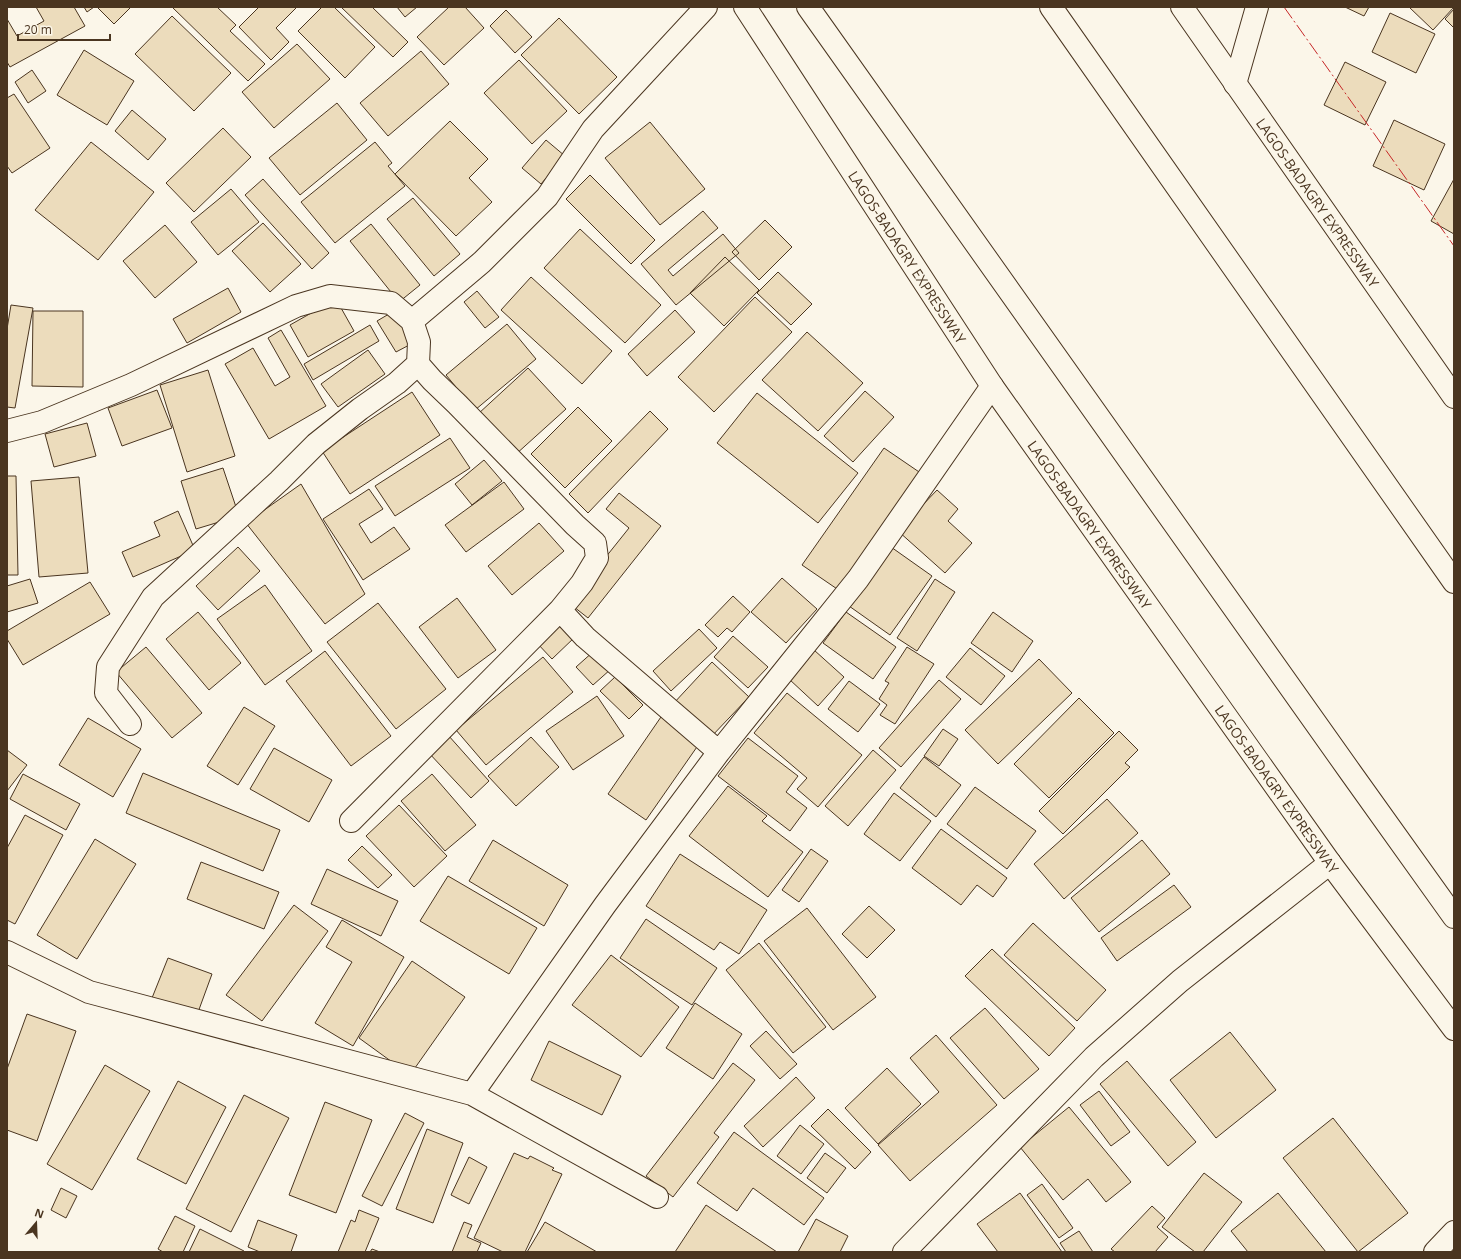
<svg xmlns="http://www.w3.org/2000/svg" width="1461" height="1259" font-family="'Open Sans',sans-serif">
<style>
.building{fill:#ecdcbc;stroke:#4a3520}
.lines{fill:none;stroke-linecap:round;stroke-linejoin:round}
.minor-casing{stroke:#4a3520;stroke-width:24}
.major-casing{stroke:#4a3520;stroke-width:24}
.highway-casing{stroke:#4a3520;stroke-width:24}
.minor{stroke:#fbf6e9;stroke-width:22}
.major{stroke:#fbf6e9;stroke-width:22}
.highway{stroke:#fbf6e9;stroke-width:22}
.power{stroke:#c62828;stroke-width:1;stroke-dasharray:14 3 2 3;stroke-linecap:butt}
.labels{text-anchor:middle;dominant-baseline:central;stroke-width:3;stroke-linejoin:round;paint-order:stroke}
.street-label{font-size:14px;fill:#4a3520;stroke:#fbf6e9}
</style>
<rect width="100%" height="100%" fill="#fbf6e9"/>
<path class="building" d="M 36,7 L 74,7 L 85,26 L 10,67 L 7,62 L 7,19 L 17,36 L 44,21 Z
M 84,7 L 94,7 L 87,12 Z
M 97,7 L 131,7 L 114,24 Z
M 172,7 L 217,7 L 236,25 L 230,31 L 265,64 L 248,81 Z
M 259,7 L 297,7 L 276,28 L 289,42 L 271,60 L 239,27 Z
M 322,7 L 334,7 L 375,47 L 345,78 L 298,31 Z
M 341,7 L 372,7 L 408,42 L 393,57 Z
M 397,7 L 417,7 L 405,17 Z
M 449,7 L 465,7 L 484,28 L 444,65 L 417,37 Z
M 1345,7 L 1369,7 L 1364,16 Z
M 1409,7 L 1454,7 L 1433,30 Z
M 1454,9 L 1454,28 L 1445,19 Z
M 506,10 L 532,37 L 515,53 L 490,26 Z
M 1390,13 L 1435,34 L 1416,73 L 1372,52 Z
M 172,16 L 231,73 L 194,111 L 135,54 Z
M 559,18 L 617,77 L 579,114 L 521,55 Z
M 297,44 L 330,79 L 274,128 L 242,92 Z
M 84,50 L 134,81 L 107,125 L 57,95 Z
M 421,51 L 449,84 L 388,136 L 360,103 Z
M 519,60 L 567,111 L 532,144 L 484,93 Z
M 1345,62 L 1386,82 L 1365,125 L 1324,105 Z
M 32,70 L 46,91 L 28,103 L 15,82 Z
M 14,94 L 50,148 L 12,173 L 7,166 L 7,98 Z
M 337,103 L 367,140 L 300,195 L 269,158 Z
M 132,110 L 166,139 L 148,160 L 115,131 Z
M 1394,120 L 1445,144 L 1424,190 L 1373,166 Z
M 450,121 L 488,159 L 469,178 L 492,202 L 456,236 L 395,174 Z
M 650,122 L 705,189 L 660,225 L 605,158 Z
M 223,128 L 251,157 L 194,212 L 166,183 Z
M 546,140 L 565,156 L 541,184 L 522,168 Z
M 91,142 L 154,192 L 98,260 L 35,210 Z
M 375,142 L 392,163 L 388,166 L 405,186 L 335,243 L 301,202 Z
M 590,175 L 655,240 L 631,264 L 566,199 Z
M 263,179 L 329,253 L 312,269 L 245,195 Z
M 1454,179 L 1454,234 L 1431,221 Z
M 231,189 L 259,222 L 218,255 L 191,222 Z
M 413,198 L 460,254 L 434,276 L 387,219 Z
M 703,211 L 718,228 L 668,270 L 673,276 L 723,234 L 739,253 L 676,305 L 641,264 Z
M 765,220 L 792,247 L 759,280 L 732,252 Z
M 263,223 L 301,264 L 270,292 L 232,251 Z
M 371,224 L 420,285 L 399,302 L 350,241 Z
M 165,225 L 197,262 L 155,298 L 123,261 Z
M 580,229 L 661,305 L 625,343 L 544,268 Z
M 725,257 L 759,290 L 724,326 L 690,293 Z
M 778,272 L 812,304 L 791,325 L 757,293 Z
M 531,277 L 612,351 L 582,384 L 501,310 Z
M 228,288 L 241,312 L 187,343 L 173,319 Z
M 477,291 L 499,317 L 485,328 L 464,302 Z
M 755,297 L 792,332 L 714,412 L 678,377 Z
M 336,299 L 354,331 L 308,357 L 290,325 Z
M 11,305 L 33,308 L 15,408 L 7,407 L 7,329 Z
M 675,310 L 695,332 L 647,376 L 628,354 Z
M 33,311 L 83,311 L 83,387 L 32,386 Z
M 394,311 L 413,343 L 396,352 L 377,321 Z
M 507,324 L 536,359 L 475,410 L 446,375 Z
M 370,325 L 379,341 L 313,380 L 304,364 Z
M 281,330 L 326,406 L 269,439 L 225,364 L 253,348 L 275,386 L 290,377 L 268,338 Z
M 807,332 L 863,383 L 818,431 L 762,380 Z
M 368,350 L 385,374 L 338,407 L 321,384 Z
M 528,368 L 566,409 L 515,455 L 478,414 Z
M 208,370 L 235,456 L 187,472 L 160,385 Z
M 157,390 L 172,428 L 122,446 L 108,408 Z
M 865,391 L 894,417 L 853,462 L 824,436 Z
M 412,392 L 440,435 L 350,494 L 322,451 Z
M 757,393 L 858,473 L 818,523 L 717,443 Z
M 578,407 L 612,441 L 565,488 L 531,454 Z
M 650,411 L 668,429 L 588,513 L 569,494 Z
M 87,423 L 96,456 L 54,467 L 45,434 Z
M 450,438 L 470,468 L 395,516 L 375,486 Z
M 884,448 L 925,476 L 843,593 L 802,565 Z
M 484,460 L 502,481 L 472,505 L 455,484 Z
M 223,468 L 239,516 L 196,529 L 181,481 Z
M 7,476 L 16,476 L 18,575 L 7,575 Z
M 79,477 L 88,573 L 39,577 L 31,481 Z
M 504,482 L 524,509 L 466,552 L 445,525 Z
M 301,484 L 365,594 L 325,624 L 246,523 Z
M 369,489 L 383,509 L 359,524 L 371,543 L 394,527 L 410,549 L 363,580 L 323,519 Z
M 937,490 L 958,509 L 948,521 L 972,543 L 945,573 L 898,531 Z
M 619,493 L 661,526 L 588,618 L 569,603 L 629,528 L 606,509 Z
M 178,511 L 195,550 L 133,577 L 122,552 L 160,536 L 154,522 Z
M 539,523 L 564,551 L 512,595 L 488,566 Z
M 238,547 L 260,571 L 218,610 L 196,586 Z
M 891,547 L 932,576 L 890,635 L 849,606 Z
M 782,578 L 817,609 L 786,643 L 751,612 Z
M 30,579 L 38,603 L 7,612 L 7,586 Z
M 935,579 L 955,592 L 917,651 L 897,638 Z
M 90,582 L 110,614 L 23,665 L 7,639 L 7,631 Z
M 265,585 L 312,651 L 265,685 L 217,619 Z
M 733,596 L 750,612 L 732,632 L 727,628 L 718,637 L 705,625 Z
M 457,598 L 496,650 L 458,678 L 419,627 Z
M 378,603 L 446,689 L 396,729 L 327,642 Z
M 198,612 L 241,663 L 209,690 L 166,639 Z
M 846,612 L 896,647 L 873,679 L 823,643 Z
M 993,612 L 1033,641 L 1012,672 L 971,643 Z
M 560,619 L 576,636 L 552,659 L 536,642 Z
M 699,629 L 717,648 L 671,691 L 653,671 Z
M 733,636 L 768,667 L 748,688 L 714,657 Z
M 146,647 L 202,713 L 172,738 L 116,672 Z
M 907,647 L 934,664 L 895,724 L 880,715 L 887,705 L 879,699 L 889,683 L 885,681 Z
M 970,648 L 1005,676 L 981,705 L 946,677 Z
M 814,650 L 844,677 L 818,706 L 789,679 Z
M 325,651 L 391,736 L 351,766 L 286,681 Z
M 594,651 L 611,669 L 593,685 L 576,667 Z
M 543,657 L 573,692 L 486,765 L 456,730 Z
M 1039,659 L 1072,693 L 998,764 L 965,730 Z
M 712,662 L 749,697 L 710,738 L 673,704 Z
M 615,677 L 643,705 L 629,719 L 600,691 Z
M 939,680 L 961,699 L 901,767 L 879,748 Z
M 849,681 L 880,704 L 858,732 L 828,709 Z
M 787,693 L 862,755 L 818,807 L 797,789 L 807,778 L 754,733 Z
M 597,696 L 624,736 L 573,770 L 546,731 Z
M 1079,698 L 1114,733 L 1049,798 L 1014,764 Z
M 244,707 L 275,726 L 238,785 L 207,766 Z
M 663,714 L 699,744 L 646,820 L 608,794 Z
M 88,718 L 141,749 L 113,797 L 59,765 Z
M 943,729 L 958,739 L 939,766 L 924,756 Z
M 1119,731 L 1138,750 L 1125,763 L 1130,767 L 1063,834 L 1039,811 Z
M 448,735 L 489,781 L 471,798 L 428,752 Z
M 531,737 L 559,767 L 516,806 L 488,776 Z
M 748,738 L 798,776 L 786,792 L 807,808 L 790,831 L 718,776 Z
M 274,748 L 332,780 L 309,822 L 250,789 Z
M 7,750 L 27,765 L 7,791 Z
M 873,750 L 896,770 L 848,826 L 825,806 Z
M 924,757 L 961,785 L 936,817 L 900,788 Z
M 143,773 L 280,830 L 263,871 L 126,813 Z
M 23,774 L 80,804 L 66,830 L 10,799 Z
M 432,774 L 476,825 L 445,851 L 401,801 Z
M 728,786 L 767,816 L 762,821 L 803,852 L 768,897 L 689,836 Z
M 975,787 L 1036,831 L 1007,869 L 947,824 Z
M 894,793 L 931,821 L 900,861 L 864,834 Z
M 1107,799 L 1138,833 L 1064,899 L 1034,864 Z
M 399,805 L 447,856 L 414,887 L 366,836 Z
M 25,815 L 63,835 L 15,924 L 7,920 L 7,848 Z
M 941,829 L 1007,878 L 993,897 L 977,885 L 961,905 L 912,868 Z
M 95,839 L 136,864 L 77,959 L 37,935 Z
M 493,840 L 568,885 L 544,926 L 469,881 Z
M 1142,840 L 1170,874 L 1099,932 L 1071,898 Z
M 362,846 L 392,875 L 378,888 L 348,860 Z
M 811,849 L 828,861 L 799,902 L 782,890 Z
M 680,854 L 767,910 L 739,954 L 720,942 L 714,950 L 646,906 Z
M 201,862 L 279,892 L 264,929 L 187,899 Z
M 327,869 L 398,901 L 381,936 L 311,904 Z
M 448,876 L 537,928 L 509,974 L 420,921 Z
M 1174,885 L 1191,907 L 1117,961 L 1101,938 Z
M 294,905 L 328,931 L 262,1021 L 226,995 Z
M 869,906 L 895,930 L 867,958 L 842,934 Z
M 807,908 L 876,997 L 833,1030 L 764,941 Z
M 646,919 L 717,968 L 692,1005 L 620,958 Z
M 342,920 L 404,957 L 353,1046 L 315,1023 L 352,962 L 326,947 Z
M 1033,923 L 1106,990 L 1077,1021 L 1004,955 Z
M 759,943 L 826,1027 L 793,1053 L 726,970 Z
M 992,949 L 1075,1028 L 1049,1056 L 965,976 Z
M 611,955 L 679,1007 L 641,1057 L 572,1005 Z
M 168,958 L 212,974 L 197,1015 L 152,998 Z
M 412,961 L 465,997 L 410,1075 L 359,1038 Z
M 695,1003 L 742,1034 L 713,1079 L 666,1048 Z
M 985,1008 L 1039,1069 L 1004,1099 L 950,1038 Z
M 27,1014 L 76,1031 L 37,1141 L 7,1130 L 7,1069 Z
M 766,1031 L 797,1064 L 780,1079 L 750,1046 Z
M 1230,1032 L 1276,1090 L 1216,1138 L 1170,1080 Z
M 936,1035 L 997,1105 L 910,1181 L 878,1145 L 939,1092 L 910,1058 Z
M 549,1041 L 621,1076 L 602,1115 L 531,1080 Z
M 1127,1061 L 1196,1142 L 1168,1166 L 1100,1084 Z
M 733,1063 L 755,1080 L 714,1133 L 719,1137 L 673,1197 L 646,1176 Z
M 105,1065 L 150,1091 L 92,1190 L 47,1164 Z
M 887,1068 L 921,1104 L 878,1144 L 845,1108 Z
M 796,1077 L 815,1098 L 763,1147 L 744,1126 Z
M 178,1081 L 226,1107 L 186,1184 L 137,1159 Z
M 1099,1091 L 1130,1132 L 1111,1146 L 1080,1105 Z
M 244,1095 L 289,1118 L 231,1232 L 186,1209 Z
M 325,1102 L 372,1120 L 336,1213 L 289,1195 Z
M 1069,1107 L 1131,1182 L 1106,1202 L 1088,1179 L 1063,1200 L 1020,1147 Z
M 828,1109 L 871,1152 L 855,1169 L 811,1126 Z
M 405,1113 L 424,1123 L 382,1206 L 362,1196 Z
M 1333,1118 L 1408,1213 L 1358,1252 L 1283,1158 Z
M 800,1125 L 824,1144 L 801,1174 L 777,1156 Z
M 427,1129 L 463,1143 L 433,1223 L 396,1209 Z
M 734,1132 L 824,1198 L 804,1225 L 753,1188 L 737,1211 L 697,1183 Z
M 514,1153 L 528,1159 L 530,1156 L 554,1168 L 552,1170 L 562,1174 L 525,1252 L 503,1252 L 474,1238 Z
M 825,1153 L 846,1168 L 827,1193 L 807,1178 Z
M 469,1157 L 487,1167 L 469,1204 L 451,1195 Z
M 1204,1173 L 1242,1202 L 1203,1252 L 1195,1252 L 1162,1227 Z
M 1042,1184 L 1073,1228 L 1059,1238 L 1027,1195 Z
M 61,1188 L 77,1196 L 66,1218 L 51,1210 Z
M 1020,1193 L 1062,1252 L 998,1252 L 977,1224 Z
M 1278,1193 L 1326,1252 L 1248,1252 L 1231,1231 Z
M 706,1205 L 777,1252 L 675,1252 Z
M 1152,1206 L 1165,1218 L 1157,1227 L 1168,1237 L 1155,1252 L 1115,1252 L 1111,1249 Z
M 359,1210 L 379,1218 L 365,1252 L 338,1252 L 351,1220 L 355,1222 Z
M 175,1216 L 195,1226 L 183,1252 L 163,1252 L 158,1249 Z
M 816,1219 L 848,1236 L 840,1252 L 798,1252 Z
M 258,1220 L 297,1235 L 291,1252 L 260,1252 L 248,1247 Z
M 464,1222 L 472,1225 L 467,1237 L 481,1243 L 477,1252 L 452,1252 Z
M 545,1222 L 597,1252 L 527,1252 Z
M 200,1229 L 244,1251 L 244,1252 L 189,1252 Z
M 1079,1231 L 1093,1252 L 1066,1252 L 1060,1243 Z
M 372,1249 L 380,1252 L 370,1252 Z"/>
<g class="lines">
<defs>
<path id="minor" d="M 1235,84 L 1257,7
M 418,364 L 432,380 L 457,404 L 575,525 L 595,543 L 597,558 L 582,583 L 560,610
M 7,431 L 42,422 L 131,385 L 296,306 L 330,296 L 391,303 L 412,321
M 130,724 L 106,693 L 108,667 L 153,597 L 279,481 L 316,444 L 360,409 L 397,383 L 418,364 L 419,342 L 412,321 L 482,262 L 547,197 L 593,129 L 706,7
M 351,821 L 560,610 L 585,637 L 719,752
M 7,952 L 89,992 L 472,1094 L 657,1197
M 472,1094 L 605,905 L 719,752 L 858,579 L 992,386
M 904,1252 L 1094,1057 L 1180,981 L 1330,863
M 1435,1252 L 1454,1232"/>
<g id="major">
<path id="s1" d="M 745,7 L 992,386 L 1330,863 L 1454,1029"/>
<path id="s2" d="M 1182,7 L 1454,397"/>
</g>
<path id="highway" d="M 808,7 L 1351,773 L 1454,917
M 1051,7 L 1454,582"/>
</defs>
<use href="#minor" class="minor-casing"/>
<use href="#major" class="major-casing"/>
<use href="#highway" class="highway-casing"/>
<use href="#minor" class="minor"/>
<use href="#major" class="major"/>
<use href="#highway" class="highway"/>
<path class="power" d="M 1284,7 L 1454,246"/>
</g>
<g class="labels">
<g class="street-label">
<text stroke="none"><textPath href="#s2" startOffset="238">LAGOS-BADAGRY EXPRESSWAY</textPath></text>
<text stroke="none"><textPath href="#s1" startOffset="298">LAGOS-BADAGRY EXPRESSWAY</textPath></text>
<text stroke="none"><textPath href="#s1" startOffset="622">LAGOS-BADAGRY EXPRESSWAY</textPath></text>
<text stroke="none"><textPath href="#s1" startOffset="946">LAGOS-BADAGRY EXPRESSWAY</textPath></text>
</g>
</g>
<rect width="1461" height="1259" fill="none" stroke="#4a3520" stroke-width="16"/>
<g transform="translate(36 1223) rotate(19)" stroke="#fbf6e9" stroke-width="3" paint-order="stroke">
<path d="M0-3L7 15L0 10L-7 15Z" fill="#4a3520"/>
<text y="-6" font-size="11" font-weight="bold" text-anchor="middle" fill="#4a3520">N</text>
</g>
<path d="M18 34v6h92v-6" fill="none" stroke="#4a3520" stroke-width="2"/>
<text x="24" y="34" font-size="12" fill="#4a3520" stroke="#fbf6e9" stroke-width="3" paint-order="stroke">20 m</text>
</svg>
